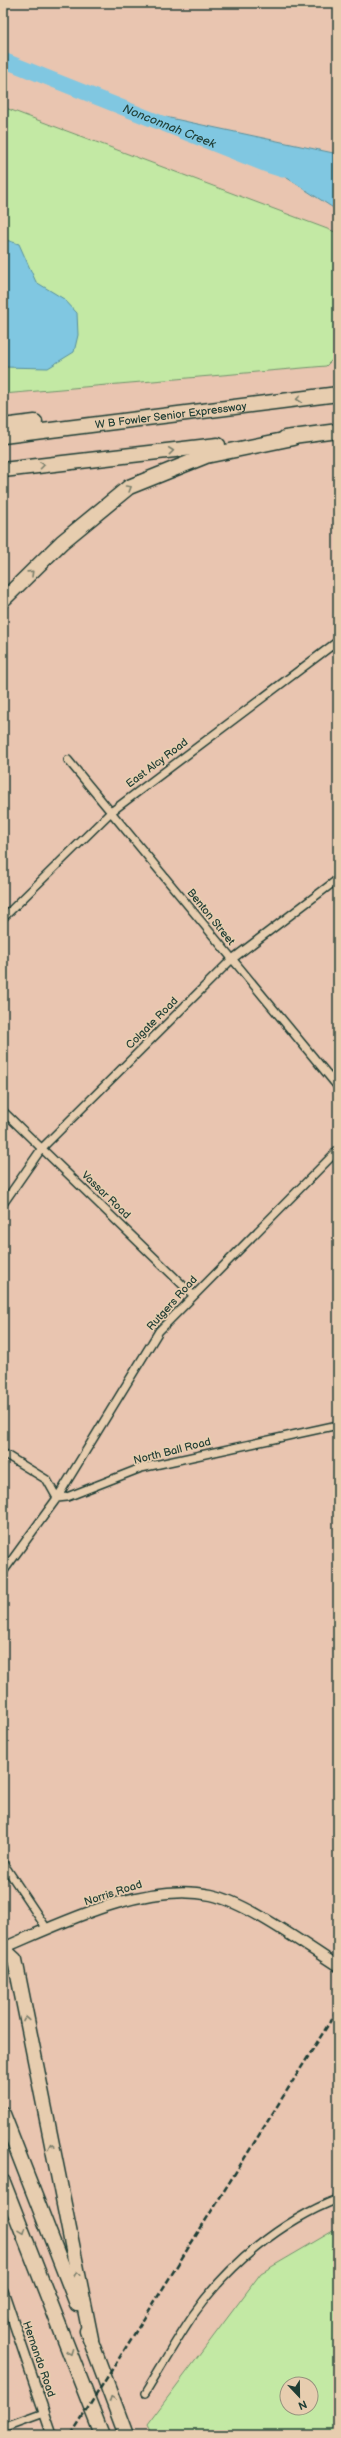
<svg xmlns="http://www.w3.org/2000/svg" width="341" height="2438" font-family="'Balsamiq Sans',sans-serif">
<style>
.green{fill:#c3e9a4;stroke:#71936c;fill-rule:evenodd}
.water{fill:#80c7e1;stroke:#59909c}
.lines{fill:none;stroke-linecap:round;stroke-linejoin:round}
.river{stroke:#80c7e1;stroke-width:15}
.minor-casing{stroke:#1f3d34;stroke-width:10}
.tertiary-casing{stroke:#1f3d34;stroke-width:12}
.secondary-casing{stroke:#1f3d34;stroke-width:13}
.motorway-casing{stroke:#1f3d34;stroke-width:17}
.minor{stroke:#e7cdaf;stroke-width:7}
.tertiary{stroke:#e7cdaf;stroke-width:9}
.secondary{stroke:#e7cdaf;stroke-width:10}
.motorway{stroke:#e7cdaf;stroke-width:14}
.rail{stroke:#1f3d34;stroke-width:2.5;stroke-dasharray:6 3;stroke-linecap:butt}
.oneway{stroke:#797e6b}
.labels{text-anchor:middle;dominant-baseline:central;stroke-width:3.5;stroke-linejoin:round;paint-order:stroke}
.street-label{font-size:11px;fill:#1f3d34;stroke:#e7cdaf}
.water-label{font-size:12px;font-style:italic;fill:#24443d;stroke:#e7cdaf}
</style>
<rect width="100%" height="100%" fill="#e9c5b0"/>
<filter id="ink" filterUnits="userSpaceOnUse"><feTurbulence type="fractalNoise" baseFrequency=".025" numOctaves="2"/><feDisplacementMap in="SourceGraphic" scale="8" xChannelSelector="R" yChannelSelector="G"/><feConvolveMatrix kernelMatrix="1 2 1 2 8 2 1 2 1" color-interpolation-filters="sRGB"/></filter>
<g filter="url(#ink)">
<path class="green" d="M 3,107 L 338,233 L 338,354 L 326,366 L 3,394 Z
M 338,2228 L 338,2435 L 152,2435 L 147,2425 L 261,2273 ZM 287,2384 L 311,2384 L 311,2408 L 287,2408 Z"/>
<path class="water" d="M 123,108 L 338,154 L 338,211 L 267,165 Z
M 3,239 L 19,244 L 36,282 L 64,299 L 77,313 L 78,335 L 74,352 L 48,368 L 3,367 Z"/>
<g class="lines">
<path class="river" id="s1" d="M 3,60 L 267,165 L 283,170"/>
<defs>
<path id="minor" d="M 68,760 L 338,1087
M 3,918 L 111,812 L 338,641
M 3,1111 L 193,1295
M 3,1204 L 42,1148 L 231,960 L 338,879
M 3,1453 L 47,1480 L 57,1498
M 57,1498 L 159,1331 L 338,1150
M 3,1572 L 57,1498 L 67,1497 L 141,1468 L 338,1425
M 3,1863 L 47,1929
M 145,2393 C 161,2367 176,2340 193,2315 C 228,2265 281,2221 338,2199
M 3,2428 L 44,2413"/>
<path id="tertiary" d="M 3,2291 L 52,2435"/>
<path id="secondary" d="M 3,1948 C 64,1922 145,1881 211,1895 C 248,1903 305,1945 338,1966"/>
<g id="motorway">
<path d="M 3,426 L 35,422"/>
<path id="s2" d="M 3,436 L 338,394"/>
<path d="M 285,438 L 338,431"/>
<path d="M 3,470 L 218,445"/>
<path d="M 3,600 L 62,542 L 129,487 L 206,456 L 293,438"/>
<path d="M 3,1949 L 15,1960 L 91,2339"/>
<path d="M 3,2114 L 77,2304"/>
<path d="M 3,2182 L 102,2435"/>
<path d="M 87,2331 L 126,2435"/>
</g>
</defs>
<use href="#minor" class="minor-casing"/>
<use href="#tertiary" class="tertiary-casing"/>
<use href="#secondary" class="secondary-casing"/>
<use href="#motorway" class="motorway-casing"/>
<use href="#minor" class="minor"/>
<use href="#tertiary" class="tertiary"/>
<use href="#secondary" class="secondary"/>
<use href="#motorway" class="motorway"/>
<path class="rail" d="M 71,2435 L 338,2009"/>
</g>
<defs><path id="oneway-chevron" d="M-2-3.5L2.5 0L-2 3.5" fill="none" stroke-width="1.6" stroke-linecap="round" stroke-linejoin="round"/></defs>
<g class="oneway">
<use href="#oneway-chevron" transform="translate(299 399) rotate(173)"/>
<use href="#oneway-chevron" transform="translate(171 451) rotate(-6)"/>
<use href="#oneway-chevron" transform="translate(42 465) rotate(-7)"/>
<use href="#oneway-chevron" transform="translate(129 488) rotate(-31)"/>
<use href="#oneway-chevron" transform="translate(31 573) rotate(-44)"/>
<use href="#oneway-chevron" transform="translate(26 2019) rotate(-100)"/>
<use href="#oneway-chevron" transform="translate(51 2146) rotate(-102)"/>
<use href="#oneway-chevron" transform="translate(22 2231) rotate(69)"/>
<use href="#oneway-chevron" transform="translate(77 2274) rotate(-101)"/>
<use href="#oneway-chevron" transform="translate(70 2352) rotate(69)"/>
<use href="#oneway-chevron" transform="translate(112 2399) rotate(-110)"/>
</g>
</g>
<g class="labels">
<g class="street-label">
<text stroke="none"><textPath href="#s2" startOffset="169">W B Fowler Senior Expressway</textPath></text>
<text transform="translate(157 763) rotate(-37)">East Alcy Road</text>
<text transform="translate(211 917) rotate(51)">Benton Street</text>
<text transform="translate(152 1023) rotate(-45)">Colgate Road</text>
<text transform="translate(106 1195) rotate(44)">Vassar Road</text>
<text transform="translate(172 1303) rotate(-48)">Rutgers Road</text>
<text transform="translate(172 1451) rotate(-14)">North Ball Road</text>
<text transform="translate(113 1893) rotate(-18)">Norris Road</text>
<text transform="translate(39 2359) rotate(71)">Hernando Road</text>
</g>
<g class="water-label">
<text stroke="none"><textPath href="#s1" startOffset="179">Nonconnah Creek</textPath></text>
</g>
</g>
<rect width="341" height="2438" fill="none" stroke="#e7cdaf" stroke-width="16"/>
<rect x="8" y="8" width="325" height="2422" fill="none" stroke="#1f3d34" stroke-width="1.5" filter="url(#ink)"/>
<g transform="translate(299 2396) rotate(158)"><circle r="19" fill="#e7cdaf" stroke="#97937e"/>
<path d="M0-3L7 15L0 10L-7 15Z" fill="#1f3d34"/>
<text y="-6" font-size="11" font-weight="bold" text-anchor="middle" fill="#1f3d34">N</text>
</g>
</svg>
